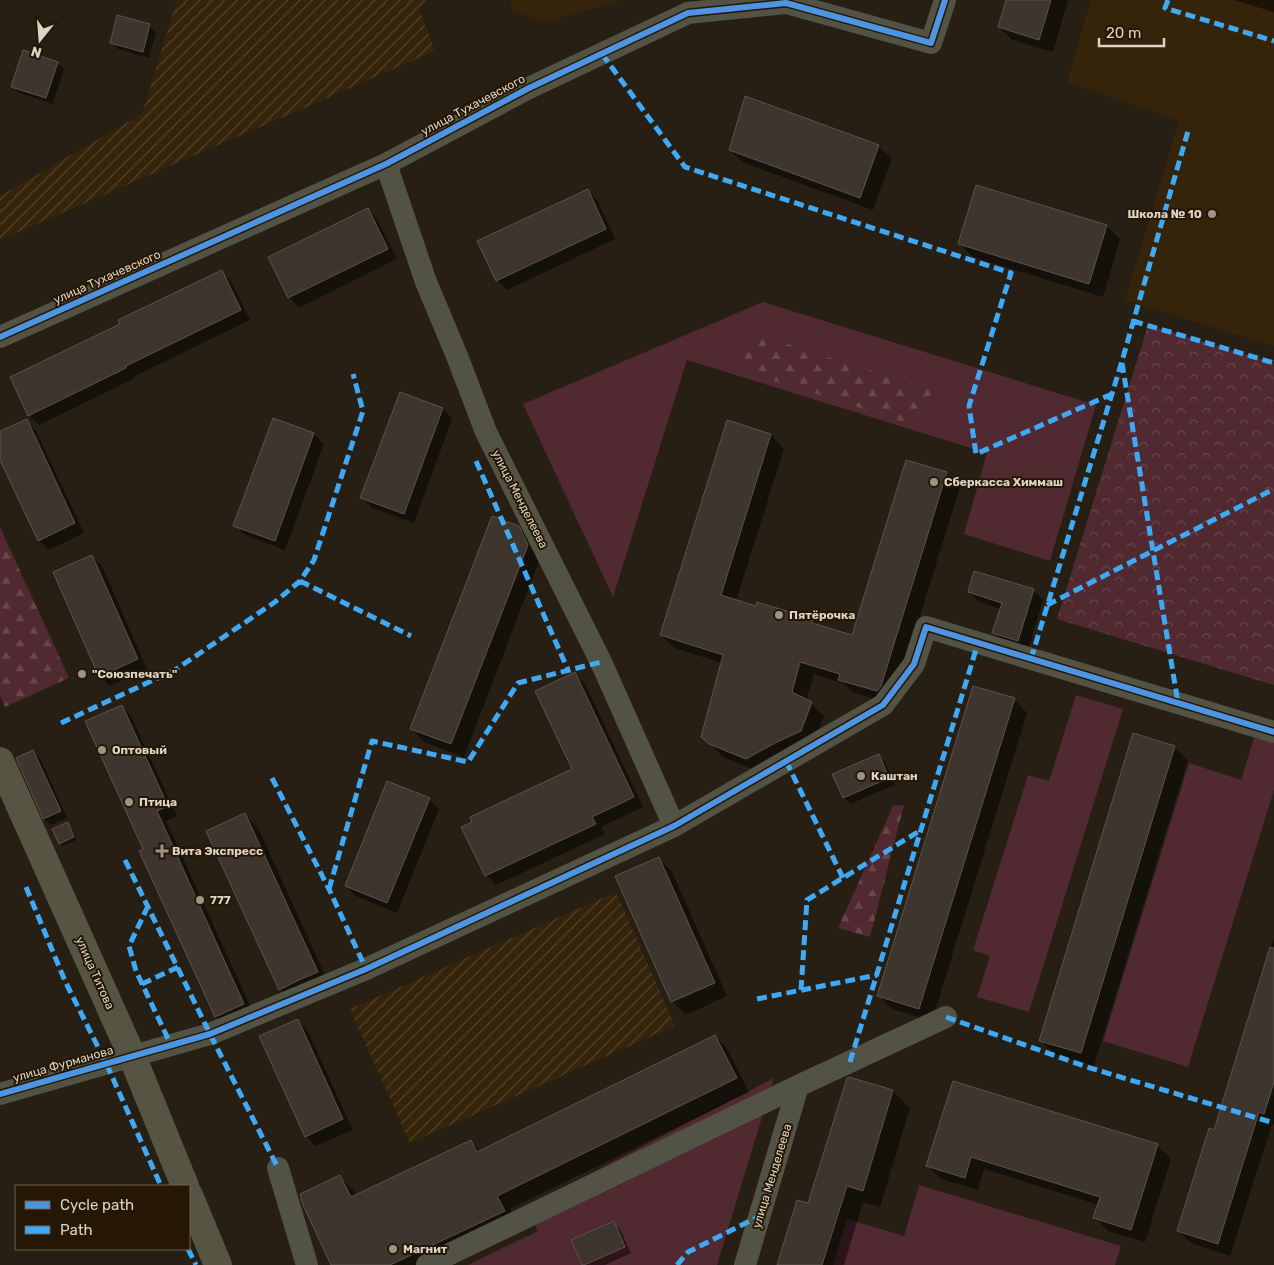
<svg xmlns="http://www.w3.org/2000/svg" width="1274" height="1265" font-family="Rubik,sans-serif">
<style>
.built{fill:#352409}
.industrial{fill:url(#industrial-furrows)}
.grass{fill:#512931}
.forest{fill:url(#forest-firs)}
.park{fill:url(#park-crowns)}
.shadow{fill:#0007}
.building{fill:#3e352e;stroke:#5c534c}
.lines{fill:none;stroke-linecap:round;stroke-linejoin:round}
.street{stroke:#535345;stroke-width:22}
.secondary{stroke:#565543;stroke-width:28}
.quiet{stroke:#3fa9f5;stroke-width:5;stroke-dasharray:10 5;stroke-linecap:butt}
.cycleway-casing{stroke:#251703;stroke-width:9}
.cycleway{stroke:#4d94e3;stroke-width:6}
.poi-dot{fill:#9d9487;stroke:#251703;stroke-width:2}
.labels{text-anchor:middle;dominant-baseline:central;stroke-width:4;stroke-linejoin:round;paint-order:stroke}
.street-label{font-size:12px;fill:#dcd3c6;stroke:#251703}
.poi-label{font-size:12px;font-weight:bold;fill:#dcd3c6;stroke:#251703;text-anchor:start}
</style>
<defs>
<pattern id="industrial-furrows" width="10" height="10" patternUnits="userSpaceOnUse" patternTransform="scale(1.25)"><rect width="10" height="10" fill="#352409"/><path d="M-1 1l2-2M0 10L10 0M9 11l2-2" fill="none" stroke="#52432b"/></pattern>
<pattern id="forest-firs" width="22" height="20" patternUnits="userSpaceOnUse" patternTransform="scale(1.25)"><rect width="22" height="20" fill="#512931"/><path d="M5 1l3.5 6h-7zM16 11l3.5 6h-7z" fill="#69474d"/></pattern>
<pattern id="park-crowns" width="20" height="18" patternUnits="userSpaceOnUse" patternTransform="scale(1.25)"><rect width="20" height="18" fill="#512931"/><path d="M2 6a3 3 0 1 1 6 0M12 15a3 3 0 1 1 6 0" fill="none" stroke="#69474d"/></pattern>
</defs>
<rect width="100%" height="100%" fill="#271f13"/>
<path class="built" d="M 512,0 L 623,0 L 542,23 L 510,8 Z
M 1091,0 L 1274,0 L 1274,346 L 1125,300 L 1179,121 L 1067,82 Z"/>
<path class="industrial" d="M 177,0 L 426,0 L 419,9 L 435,51 L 0,240 L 0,196 L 142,114 Z
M 616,892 L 675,1026 L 410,1143 L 350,1009 Z"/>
<path class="grass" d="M 763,302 L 1096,405 L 1050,561 L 964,534 L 987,453 L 687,360 L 613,597 L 523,404 Z
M 1076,695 L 1123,709 L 1029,1012 L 977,997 L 990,956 L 973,950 L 1028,775 L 1049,781 Z
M 1255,735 L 1274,741 L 1274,790 L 1188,1067 L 1103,1041 L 1189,763 L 1241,780 Z
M 774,1078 L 717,1265 L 468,1265 L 538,1231 L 526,1207 Z
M 919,1185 L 1121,1246 L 1115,1265 L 833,1265 L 847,1219 L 904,1236 Z"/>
<path class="forest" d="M 753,333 L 932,390 L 920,427 L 741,370 Z
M 0,527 L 69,678 L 5,707 L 0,695 Z
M 904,805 L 870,937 L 838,928 L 893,806 Z"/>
<path class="park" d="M 1148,325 L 1274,363 L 1274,685 L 1057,619 Z"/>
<path class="shadow" d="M 1007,0 L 1068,0 L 1053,52 L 1012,40 L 999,27 Z
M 1234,0 L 1274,0 L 1274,12 Z
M 149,25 L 156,32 L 149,58 L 118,49 L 111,43 Z
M 57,63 L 64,69 L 53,104 L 19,93 L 13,87 Z
M 878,146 L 892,159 L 873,210 L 744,163 L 730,150 Z
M 977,187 L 1107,226 L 1120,239 L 1103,297 L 973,257 L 960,244 Z
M 587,191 L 597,200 L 615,239 L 507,290 L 497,280 Z
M 367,209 L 377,219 L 397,259 L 299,308 L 290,298 L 269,258 Z
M 221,272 L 231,281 L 250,320 L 135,376 L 135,378 L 39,425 L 29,415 L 122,325 Z
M 443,409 L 452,419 L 414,523 L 372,508 L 362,498 Z
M 273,420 L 314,434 L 324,444 L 285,550 L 245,535 L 235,525 Z
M 26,421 L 36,431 L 84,533 L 49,550 L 39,540 L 0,457 L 0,433 Z
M 728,422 L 771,435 L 784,449 L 736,601 L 756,607 L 758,604 L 813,620 L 818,626 L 853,636 L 946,473 L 960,487 L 894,700 L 890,704 L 853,692 L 844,684 L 814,674 L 806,701 L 811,703 L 824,716 L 814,744 L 760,772 L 723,757 L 702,736 L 722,663 L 675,648 L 661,635 Z
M 518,527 L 532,541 L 540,559 L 464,757 L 424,742 L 411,728 Z
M 92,556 L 102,566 L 147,669 L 110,686 L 100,676 Z
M 1033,590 L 1043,600 L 1028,650 L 1004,643 L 994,633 L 1001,609 L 979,602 L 969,592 Z
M 575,674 L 585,684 L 643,807 L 601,827 L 605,834 L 496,885 L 486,875 L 474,822 L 574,769 Z
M 1014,699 L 1027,713 L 932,1021 L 892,1009 L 879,996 Z
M 121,706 L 131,716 L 177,816 L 166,821 L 254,1014 L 226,1027 L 216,1017 L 140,851 L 145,849 Z
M 1174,747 L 1188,760 L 1094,1066 L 1054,1054 L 1040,1040 Z
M 33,751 L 40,758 L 67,818 L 51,825 L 44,819 L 17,758 Z
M 879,756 L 885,762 L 895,785 L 850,804 L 844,798 L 834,775 Z
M 429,799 L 439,809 L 397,913 L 356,896 L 346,886 Z
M 245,815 L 258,828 L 330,986 L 293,1003 L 280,989 Z
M 67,823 L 70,826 L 76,840 L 62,846 L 60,843 Z
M 659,859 L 672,872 L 727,996 L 686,1015 L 672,1001 Z
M 1274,937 L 1274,1125 L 1272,1124 L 1230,1256 L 1191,1243 L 1178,1231 L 1214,1131 Z
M 297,1020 L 307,1030 L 353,1130 L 316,1146 L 306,1136 Z
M 715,1036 L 728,1050 L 749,1092 L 510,1209 L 517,1224 L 431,1265 L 333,1265 L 340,1177 L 353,1190 L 356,1196 L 471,1141 L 480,1151 Z
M 954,1082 L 1157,1145 L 1171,1159 L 1145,1242 L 1108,1231 L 1095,1217 L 1099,1205 L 984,1169 L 978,1190 L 941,1179 L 928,1166 Z
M 893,1091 L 910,1108 L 880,1207 L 863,1202 L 844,1265 L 778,1265 L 809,1205 Z
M 614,1223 L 620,1229 L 631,1253 L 605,1265 L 583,1265 Z"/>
<path class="building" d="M 1006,0 L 1051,0 L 1039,40 L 998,27 Z
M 117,15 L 150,24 L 143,52 L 110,43 Z
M 23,50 L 58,62 L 46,98 L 11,87 Z
M 745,96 L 879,145 L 860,198 L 729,150 Z
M 976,185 L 1107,225 L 1089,284 L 958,244 Z
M 588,189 L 606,229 L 496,281 L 477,241 Z
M 368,208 L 388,249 L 288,298 L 268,257 Z
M 222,270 L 241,310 L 126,366 L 126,368 L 28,416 L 10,377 L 120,324 L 118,320 Z
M 400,392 L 443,408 L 404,514 L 360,498 Z
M 273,418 L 314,433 L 275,541 L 233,526 Z
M 27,419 L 75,523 L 38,541 L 0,460 L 0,431 Z
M 727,420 L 771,434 L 721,595 L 756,606 L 757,602 L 813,619 L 812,623 L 852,635 L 906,460 L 947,472 L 881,686 L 877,691 L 838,680 L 840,674 L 800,662 L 792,692 L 812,702 L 801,731 L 775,743 L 746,759 L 709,744 L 701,737 L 723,655 L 660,635 Z
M 492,516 L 519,526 L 528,545 L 451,744 L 410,729 Z
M 92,555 L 138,659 L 99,677 L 53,572 Z
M 974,571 L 1034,589 L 1018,641 L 992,633 L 1002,603 L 968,592 Z
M 575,672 L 634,797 L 592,817 L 596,824 L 485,876 L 461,827 L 472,822 L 470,817 L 572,769 L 535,691 Z
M 973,686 L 1015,698 L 919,1009 L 877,996 Z
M 122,705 L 168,806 L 157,811 L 244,1004 L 215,1017 L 139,851 L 143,849 L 85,721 Z
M 1133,733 L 1175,746 L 1081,1053 L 1039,1041 Z
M 33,750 L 61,811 L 43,819 L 16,758 Z
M 879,754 L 889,778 L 843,798 L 832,774 Z
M 387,781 L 430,798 L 387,903 L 345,886 Z
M 245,813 L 318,972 L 299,980 L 279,990 L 206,831 Z
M 68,822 L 74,837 L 59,844 L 52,829 Z
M 659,857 L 715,983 L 671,1002 L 615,876 Z
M 1270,947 L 1274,948 L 1274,1082 L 1264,1114 L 1259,1112 L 1218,1244 L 1177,1231 L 1209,1128 L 1214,1130 Z
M 298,1019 L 343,1119 L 305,1137 L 259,1036 Z
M 715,1035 L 737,1078 L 497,1196 L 505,1211 L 390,1265 L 331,1265 L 303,1205 L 300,1194 L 340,1175 L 351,1197 L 471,1140 L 477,1152 Z
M 849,1077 L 893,1090 L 863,1191 L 847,1186 L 822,1265 L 777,1265 L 797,1200 L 808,1203 L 847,1078 Z
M 953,1081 L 1158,1144 L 1131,1230 L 1093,1218 L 1100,1197 L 971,1157 L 965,1178 L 926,1166 Z
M 614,1221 L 625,1247 L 584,1265 L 582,1265 L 571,1240 Z"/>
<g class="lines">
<path class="street" d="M 386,164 L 426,282 L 457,356 L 486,432 L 601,662 L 674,826
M 0,337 L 386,164 L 529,88 L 688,13 L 786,3 L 931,43 L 945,0
M 0,1094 L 210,1034 L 366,969 L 674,826 L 883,705 L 914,664 L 926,627 L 1274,732
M 278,1168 L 307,1265
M 427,1265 L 798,1086 L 946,1017
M 745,1265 L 798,1086"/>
<path class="secondary" d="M 0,761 L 132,1056 L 185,1186
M 189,1195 L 218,1265"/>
<path class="quiet" d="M 1168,0 L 1165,8 L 1274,41
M 602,54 L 685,167 L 1011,273 L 969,406 L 976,454 L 1112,394
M 1133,321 L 1274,363
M 1122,363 L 1178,703
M 476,461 L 568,670
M 300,581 L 411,636
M 1047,605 L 1274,489
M 1031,659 L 1122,361 L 1188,131
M 61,723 L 175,670 L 275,602 L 300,581 L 314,560 L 363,411 L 353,374
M 786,761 L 843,878
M 272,778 L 329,889 L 366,969
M 125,860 L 210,1034 L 278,1168
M 26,887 L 65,981 L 106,1063 L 161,1186
M 329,889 L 372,741 L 468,762 L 518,683 L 601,662
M 148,906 L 129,946 L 136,971 L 171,1045
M 142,984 L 178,967
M 801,990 L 807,900 L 921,830
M 757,999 L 877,975
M 946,1017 L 1087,1067 L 1274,1123
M 850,1062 L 978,643
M 188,1249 L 196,1265
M 677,1265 L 688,1252 L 760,1216"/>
<defs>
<path id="cycleway" d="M 0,337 L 386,164 L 529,88 L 688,13 L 786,3 L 931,43 L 945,0
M 0,1094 L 210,1034 L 366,969 L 674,826 L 883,705 L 914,664 L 926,627 L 1274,732"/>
</defs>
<use href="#cycleway" class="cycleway-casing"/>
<use href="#cycleway" class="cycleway"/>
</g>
<g class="poi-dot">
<circle cx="1212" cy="214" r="5"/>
<circle cx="934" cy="482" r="5"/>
<circle cx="779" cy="615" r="5"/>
<circle cx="82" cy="674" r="5"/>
<circle cx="102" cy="750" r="5"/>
<circle cx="861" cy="776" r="5"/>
<circle cx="129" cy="802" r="5"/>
<path d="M159.5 843.5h5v5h5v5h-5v5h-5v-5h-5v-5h5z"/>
<circle cx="200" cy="900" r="5"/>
<circle cx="393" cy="1249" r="5"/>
</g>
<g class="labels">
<g class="street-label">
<text transform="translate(473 105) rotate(-28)">улица Тухачевского</text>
<text transform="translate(107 277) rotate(-24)">улица Тухачевского</text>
<text transform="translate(520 499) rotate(63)">улица Менделеева</text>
<text transform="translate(95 973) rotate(66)">улица Титова</text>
<text transform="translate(63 1064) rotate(-16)">улица Фурманова</text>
<text transform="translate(772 1176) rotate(-73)">улица Менделеева</text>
</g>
<g class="poi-label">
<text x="1202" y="214" text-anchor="end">Школа № 10</text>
<text x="944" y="482">Сберкасса Химмаш</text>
<text x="789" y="615">Пятёрочка</text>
<text x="92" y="674">"Союзпечать"</text>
<text x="112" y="750">Оптовый</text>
<text x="871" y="776">Каштан</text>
<text x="139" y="802">Птица</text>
<text x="172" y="851">Вита Экспресс</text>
<text x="210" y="900">777</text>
<text x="403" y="1249">Магнит</text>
</g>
</g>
<rect x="15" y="1185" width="175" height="65" fill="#251703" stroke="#6e6251"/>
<rect x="25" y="1201" width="25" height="8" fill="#4d94e3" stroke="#6e6251"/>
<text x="60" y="1210" font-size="15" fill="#dcd3c6">Cycle path</text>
<rect x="25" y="1226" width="25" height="8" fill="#3fa9f5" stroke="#6e6251"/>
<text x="60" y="1235" font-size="15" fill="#dcd3c6">Path</text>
<g transform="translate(40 40) rotate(197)" stroke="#251703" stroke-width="4" paint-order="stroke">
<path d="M0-4L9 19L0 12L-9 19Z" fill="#dcd3c6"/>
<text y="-8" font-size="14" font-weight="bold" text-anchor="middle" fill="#dcd3c6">N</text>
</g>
<path d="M1099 38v8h65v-8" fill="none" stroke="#dcd3c6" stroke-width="2.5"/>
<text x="1106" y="38" font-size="15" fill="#dcd3c6" stroke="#251703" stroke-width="4" paint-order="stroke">20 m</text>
</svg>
